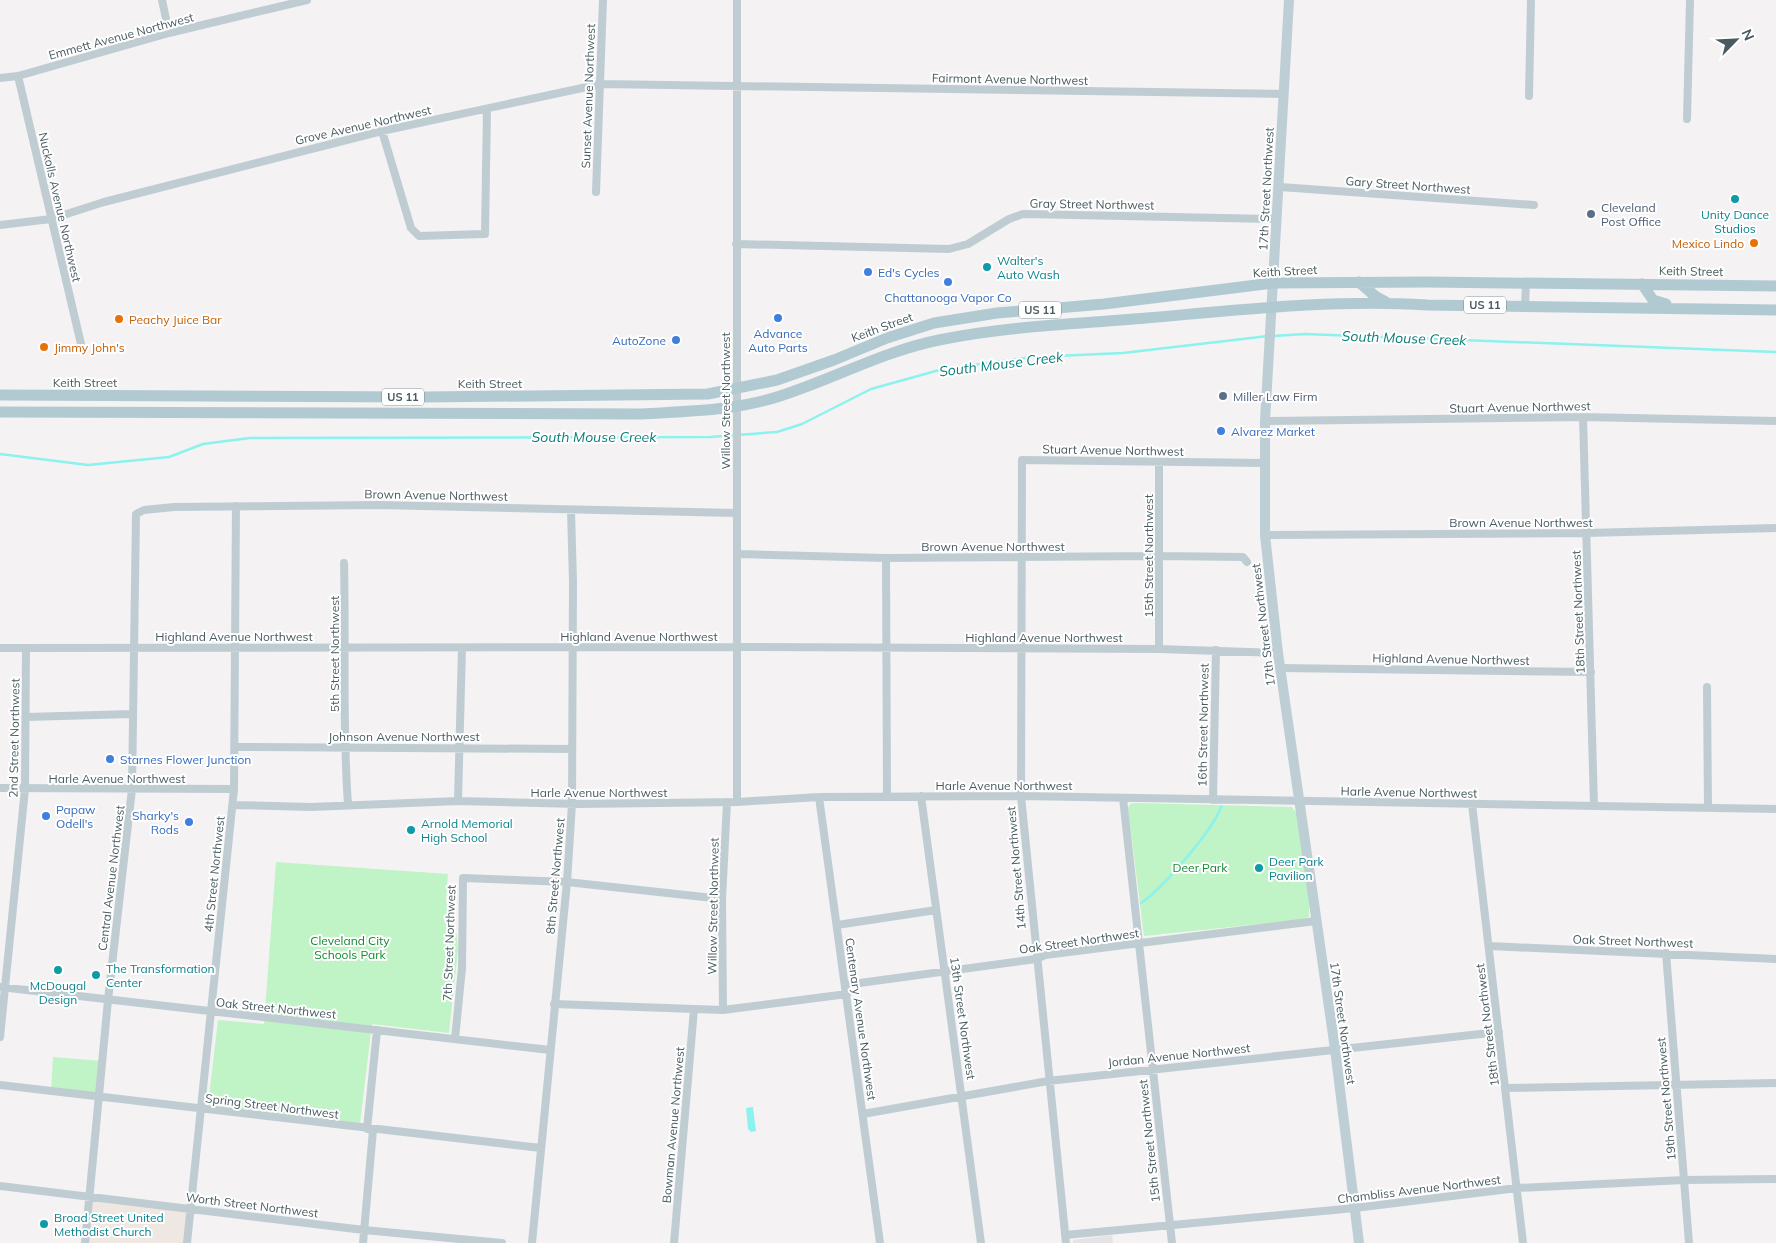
<svg xmlns="http://www.w3.org/2000/svg" width="1776" height="1243" font-family="Mulish,sans-serif">
<style>
.commercial{fill:#efe8e2}
.education{fill:#e5e3e5}
.green{fill:#c0f3c6}
.water{fill:#8bf2ed}
.lines{fill:none;stroke-linecap:round;stroke-linejoin:round}
.stream{stroke:#8bf2ed;stroke-width:2.5}
.street{stroke:#bfcdd2;stroke-width:8}
.secondary{stroke:#bdced4;stroke-width:10}
.primary{stroke:#b1cad2;stroke-width:11}
.culture-dot{fill:#0f9aa8;stroke:#fff;stroke-width:2}
.service-dot{fill:#5c6f8a;stroke:#fff;stroke-width:2}
.food-dot{fill:#e8710a;stroke:#fff;stroke-width:2}
.shop-dot{fill:#3f7fe0;stroke:#fff;stroke-width:2}
.labels{text-anchor:middle;dominant-baseline:central;stroke-width:4;stroke-linejoin:round;paint-order:stroke}
.shield{fill:#fff;stroke:#7f8c90;stroke-width:1}
.shield-label{font-size:11px;font-weight:bold;fill:#485b61}
.street-label{font-size:12px;fill:#485b61;stroke:#fff}
.service-label{font-size:12px;fill:#4e5e75;stroke:#fff;text-anchor:start}
.culture-label{font-size:12px;fill:#0d838f;stroke:#fff;text-anchor:start}
.food-label{font-size:12px;fill:#c56008;stroke:#fff;text-anchor:start}
.shop-label{font-size:12px;fill:#366cbe;stroke:#fff;text-anchor:start}
.park-label{font-size:12px;fill:#128930;stroke:#fff}
.water-label{font-size:14px;font-style:italic;fill:#097e78;stroke:#fff}
</style>
<rect width="100%" height="100%" fill="#f4f2f3"/>
<path class="commercial" d="M 89,1197 L 190,1209 L 187,1243 L 85,1243 Z"/>
<path class="education" d="M 1112,1235 L 1113,1243 L 1073,1243 L 1073,1240 Z"/>
<path class="green" d="M 1136,803 L 1292,807 L 1297,814 L 1309,899 L 1309,917 L 1299,920 L 1144,936 L 1128,808 L 1130,804 Z
M 276,862 L 448,874 L 446,900 L 457,936 L 458,950 L 449,1033 L 372,1024 L 360,1123 L 208,1105 L 218,1020 L 264,1024 Z
M 53,1057 L 102,1061 L 99,1097 L 51,1092 Z"/>
<path class="water" d="M 753,1107 L 756,1131 L 751,1132 L 748,1129 L 746,1108 Z"/>
<g class="lines">
<path class="stream" d="M 1273,336 L 1305,334 L 1776,352
M 0,454 L 88,465 L 169,457 L 203,444 L 250,438 L 710,437 L 777,432 L 802,424 L 871,389 L 943,369 L 1033,357 L 1123,353 L 1268,336
M 1141,903 C 1162,889 1213,830 1221,807"/>
<path class="street" d="M 162,0 L 169,33
M 18,76 L 81,344
M 0,78 L 18,76 L 169,33 L 307,0
M 1529,96 L 1531,0
M 1687,119 L 1690,0
M 382,131 L 411,228 L 419,236 L 485,234 L 487,109
M 1280,187 L 1534,205
M 596,192 L 603,0
M 0,225 L 51,219 L 104,202 L 382,131 L 601,84 L 1284,94
M 736,244 L 949,249 L 968,244 L 1009,219 L 1023,214 L 1277,219
M 1525,306 L 1526,283
M 1583,417 L 1594,806
M 1265,421 L 1583,417 L 1776,421
M 1159,462 L 1159,649
M 1265,535 L 1587,533 L 1776,528
M 738,554 L 886,558 L 1159,556 L 1243,557 L 1247,562
M 886,558 L 887,796
M 344,563 C 346,643 342,724 348,804
M 0,648 L 738,647 L 1159,649 L 1278,653
M 1280,668 L 1591,672
M 1707,687 L 1708,808
M 26,717 L 133,714
M 235,747 L 572,749
M 0,788 L 234,789
M 921,796 L 981,1243
M 819,797 L 880,1243
M 1123,798 L 1172,1243
M 1213,800 L 1216,650
M 458,801 L 462,648
M 737,802 L 737,0
M 1472,804 L 1523,1243
M 233,805 L 311,807 L 458,801 L 578,804 L 737,802 L 819,797 L 1021,796 L 1776,809
M 837,925 L 936,910
M 1489,946 L 1776,959
M 1666,953 L 1689,1243
M 845,985 L 1036,959 L 1045,955 L 1316,921
M 0,987 L 550,1050
M 554,1004 L 723,1010 L 847,994
M 723,1010 L 722,899 L 727,802
M 0,1037 L 25,789 L 26,648
M 455,1039 L 462,968 L 463,878 L 567,882 L 722,899
M 0,1085 L 541,1148
M 1506,1088 L 1776,1083
M 863,1114 L 1048,1081 L 1499,1032
M 367,1129 L 377,1030
M 0,1186 L 364,1230 L 502,1243
M 1065,1235 L 1355,1208 L 1517,1188 L 1684,1180 L 1776,1179
M 85,1243 L 108,1000 L 132,789 L 136,514 L 144,510 L 174,507 L 379,505 L 737,513
M 187,1243 L 234,789 L 236,506
M 363,1243 L 373,1130
M 532,1243 L 567,882 L 572,804 L 573,582 L 571,510
M 674,1243 L 694,1009
M 1066,1243 L 1021,796 L 1022,460 L 1264,463"/>
<path class="secondary" d="M 1289,0 L 1265,421 L 1265,535 L 1278,653 L 1335,1049 L 1359,1243"/>
<path class="primary" d="M 1359,282 L 1375,296 L 1386,302
M 1642,284 L 1653,300 L 1666,304
M 0,395 L 427,397 L 708,394 L 777,380 L 834,360 L 887,338 L 934,323 L 997,313 L 1104,304 L 1273,283 L 1427,282 L 1776,286
M 0,412 L 641,414 C 688,411 735,411 780,396 C 833,379 884,351 939,340 C 1007,326 1077,324 1146,318 C 1239,310 1333,299 1427,305 L 1776,310"/>
</g>
<g class="culture-dot">
<circle cx="1735" cy="199" r="5"/>
<circle cx="987" cy="267" r="5"/>
<circle cx="411" cy="830" r="5"/>
<circle cx="1259" cy="868" r="5"/>
<circle cx="58" cy="970" r="5"/>
<circle cx="96" cy="975" r="5"/>
<circle cx="44" cy="1224" r="5"/>
</g>
<g class="service-dot">
<circle cx="1591" cy="214" r="5"/>
<circle cx="1223" cy="396" r="5"/>
</g>
<g class="food-dot">
<circle cx="1754" cy="243" r="5"/>
<circle cx="119" cy="319" r="5"/>
<circle cx="44" cy="347" r="5"/>
</g>
<g class="shop-dot">
<circle cx="868" cy="272" r="5"/>
<circle cx="948" cy="282" r="5"/>
<circle cx="778" cy="318" r="5"/>
<circle cx="676" cy="340" r="5"/>
<circle cx="1221" cy="431" r="5"/>
<circle cx="110" cy="759" r="5"/>
<circle cx="46" cy="816" r="5"/>
<circle cx="189" cy="822" r="5"/>
</g>
<g class="labels">
<g class="shield">
<rect x="1464" y="296.5" width="42" height="17" rx="4"/>
<rect x="1019" y="301.5" width="42" height="17" rx="4"/>
<rect x="382" y="388.5" width="42" height="17" rx="4"/>
</g>
<g class="shield-label">
<text x="1485" y="305">US 11</text>
<text x="1040" y="310">US 11</text>
<text x="403" y="397">US 11</text>
</g>
<g class="street-label">
<text transform="translate(121 36) rotate(-15)">Emmett Avenue Northwest</text>
<text transform="translate(1010 79) rotate(1)">Fairmont Avenue Northwest</text>
<text transform="translate(588 96) rotate(-88)">Sunset Avenue Northwest</text>
<text transform="translate(363 125) rotate(-13)">Grove Avenue Northwest</text>
<text transform="translate(1408 185) rotate(4)">Gary Street Northwest</text>
<text transform="translate(1266 189) rotate(-87)">17th Street Northwest</text>
<text transform="translate(1092 204) rotate(1)">Gray Street Northwest</text>
<text transform="translate(60 207) rotate(77)">Nuckolls Avenue Northwest</text>
<text transform="translate(1285 271) rotate(-3)">Keith Street</text>
<text transform="translate(1691 271) rotate(1)">Keith Street</text>
<text transform="translate(882 327) rotate(-20)">Keith Street</text>
<text x="85" y="382">Keith Street</text>
<text x="490" y="383">Keith Street</text>
<text transform="translate(725 401) rotate(-90)">Willow Street Northwest</text>
<text transform="translate(1520 407) rotate(-1)">Stuart Avenue Northwest</text>
<text transform="translate(1113 450) rotate(1)">Stuart Avenue Northwest</text>
<text transform="translate(436 495) rotate(1)">Brown Avenue Northwest</text>
<text x="1521" y="522">Brown Avenue Northwest</text>
<text x="993" y="546">Brown Avenue Northwest</text>
<text transform="translate(1148 556) rotate(-90)">15th Street Northwest</text>
<text transform="translate(1578 612) rotate(-92)">18th Street Northwest</text>
<text transform="translate(1263 625) rotate(-97)">17th Street Northwest</text>
<text x="234" y="636">Highland Avenue Northwest</text>
<text x="639" y="636">Highland Avenue Northwest</text>
<text x="1044" y="637">Highland Avenue Northwest</text>
<text transform="translate(334 654) rotate(-90)">5th Street Northwest</text>
<text transform="translate(1451 659) rotate(1)">Highland Avenue Northwest</text>
<text transform="translate(1203 725) rotate(-89)">16th Street Northwest</text>
<text x="404" y="736">Johnson Avenue Northwest</text>
<text transform="translate(14 738) rotate(-89)">2nd Street Northwest</text>
<text x="117" y="778">Harle Avenue Northwest</text>
<text x="1004" y="785">Harle Avenue Northwest</text>
<text x="599" y="792">Harle Avenue Northwest</text>
<text transform="translate(1409 792) rotate(1)">Harle Avenue Northwest</text>
<text transform="translate(1016 868) rotate(-95)">14th Street Northwest</text>
<text transform="translate(214 874) rotate(-84)">4th Street Northwest</text>
<text transform="translate(555 876) rotate(-85)">8th Street Northwest</text>
<text transform="translate(111 878) rotate(-83)">Central Avenue Northwest</text>
<text transform="translate(713 906) rotate(-89)">Willow Street Northwest</text>
<text transform="translate(1079 941) rotate(-8)">Oak Street Northwest</text>
<text transform="translate(1633 941) rotate(2)">Oak Street Northwest</text>
<text transform="translate(449 943) rotate(-88)">7th Street Northwest</text>
<text transform="translate(276 1008) rotate(6)">Oak Street Northwest</text>
<text transform="translate(963 1018) rotate(82)">13th Street Northwest</text>
<text transform="translate(861 1019) rotate(82)">Centenary Avenue Northwest</text>
<text transform="translate(1343 1023) rotate(82)">17th Street Northwest</text>
<text transform="translate(1487 1025) rotate(-97)">18th Street Northwest</text>
<text transform="translate(1179 1055) rotate(-6)">Jordan Avenue Northwest</text>
<text transform="translate(1666 1099) rotate(-95)">19th Street Northwest</text>
<text transform="translate(272 1106) rotate(7)">Spring Street Northwest</text>
<text transform="translate(673 1125) rotate(-85)">Bowman Avenue Northwest</text>
<text transform="translate(1149 1141) rotate(-96)">15th Street Northwest</text>
<text transform="translate(1419 1189) rotate(-7)">Chambliss Avenue Northwest</text>
<text transform="translate(252 1205) rotate(7)">Worth Street Northwest</text>
</g>
<g class="service-label">
<text x="1601" y="207">Cleveland<tspan x="1601" dy="14">Post Office</tspan></text>
<text x="1233" y="396">Miller Law Firm</text>
</g>
<g class="culture-label">
<text x="1735" y="214" text-anchor="middle">Unity Dance<tspan x="1735" dy="14">Studios</tspan></text>
<text x="997" y="260">Walter's<tspan x="997" dy="14">Auto Wash</tspan></text>
<text x="421" y="823">Arnold Memorial<tspan x="421" dy="14">High School</tspan></text>
<text x="1269" y="861">Deer Park<tspan x="1269" dy="14">Pavilion</tspan></text>
<text x="106" y="968">The Transformation<tspan x="106" dy="14">Center</tspan></text>
<text x="58" y="985" text-anchor="middle">McDougal<tspan x="58" dy="14">Design</tspan></text>
<text x="54" y="1217">Broad Street United<tspan x="54" dy="14">Methodist Church</tspan></text>
</g>
<g class="food-label">
<text x="1744" y="243" text-anchor="end">Mexico Lindo</text>
<text x="129" y="319">Peachy Juice Bar</text>
<text x="54" y="347">Jimmy John's</text>
</g>
<g class="shop-label">
<text x="878" y="272">Ed's Cycles</text>
<text x="948" y="297" text-anchor="middle">Chattanooga Vapor Co</text>
<text x="778" y="333" text-anchor="middle">Advance<tspan x="778" dy="14">Auto Parts</tspan></text>
<text x="666" y="340" text-anchor="end">AutoZone</text>
<text x="1231" y="431">Alvarez Market</text>
<text x="120" y="759">Starnes Flower Junction</text>
<text x="56" y="809">Papaw<tspan x="56" dy="14">Odell's</tspan></text>
<text x="179" y="815" text-anchor="end">Sharky's<tspan x="179" dy="14">Rods</tspan></text>
</g>
<g class="park-label">
<text x="1200" y="867">Deer Park</text>
<text x="350" y="940">Cleveland City<tspan x="350" dy="14">Schools Park</tspan></text>
</g>
<g class="water-label">
<text transform="translate(1404 338) rotate(2)">South Mouse Creek</text>
<text transform="translate(1001 364) rotate(-7)">South Mouse Creek</text>
<text x="594" y="437">South Mouse Creek</text>
</g>
</g>
<g transform="translate(1736 40) rotate(66)" stroke="#ffffff" stroke-width="4" paint-order="stroke">
<path d="M0-4L9 19L0 12L-9 19Z" fill="#485b61"/>
<text y="-8" font-size="14" font-weight="bold" text-anchor="middle" fill="#485b61">N</text>
</g>
</svg>
